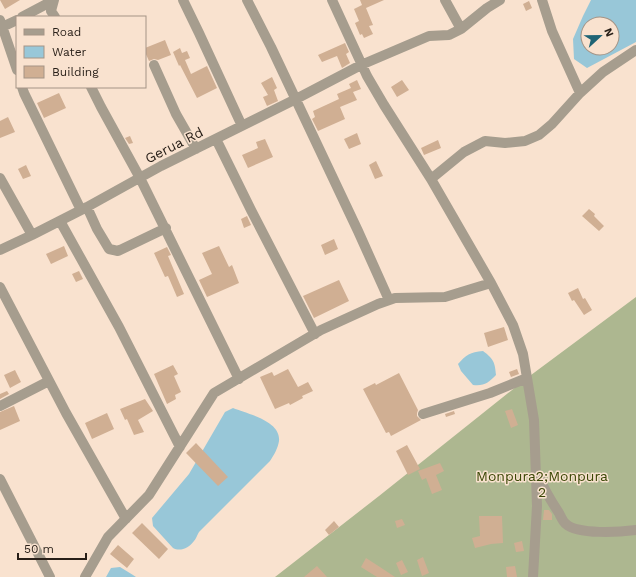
<svg xmlns="http://www.w3.org/2000/svg" width="636" height="577" font-family="'Work Sans',sans-serif">
<style>
.forest{fill:#adb790}
.water{fill:#98c7d8;fill-rule:evenodd}
.building{fill:#d0af93}
.lines{fill:none;stroke-linecap:round;stroke-linejoin:round}
.street{stroke:#a69d8e;stroke-width:10}
.labels{text-anchor:middle;dominant-baseline:central;stroke-width:3;stroke-linejoin:round;paint-order:stroke}
.street-label{font-size:14px;fill:#281f18;stroke:#f9e2cf}
.park-label{font-size:14px;fill:#3a4605;stroke:#f9e2cf}
</style>
<rect width="100%" height="100%" fill="#f9e2cf"/>
<path class="forest" d="M 636,297 L 636,577 L 275,577 L 379,496 L 527,378 Z"/>
<path class="water" d="M 591,0 L 636,0 L 636,42 L 587,68 L 574,59 L 573,39 L 583,16 ZM 588,24 L 612,24 L 612,48 L 588,48 Z
M 483,351 C 494,359 495,363 496,375 C 488,383 485,386 473,385 L 461,371 L 458,364 C 466,355 470,352 483,351 Z
M 233,408 C 248,414 281,421 279,441 C 278,448 274,455 270,461 L 199,532 C 197,535 196,539 194,541 C 189,548 180,552 173,548 L 153,526 L 152,518 L 189,474 L 225,412 Z
M 120,567 L 133,575 L 136,577 L 106,577 L 111,568 Z"/>
<path class="building" d="M 0,0 L 20,0 L 5,9 Z
M 360,0 L 384,0 L 366,8 L 373,25 L 369,26 L 373,34 L 364,38 L 362,34 L 360,35 L 355,23 L 359,21 L 354,9 L 362,5 Z
M 529,1 L 532,8 L 526,11 L 523,4 Z
M 165,40 L 171,55 L 158,60 L 154,59 L 149,61 L 145,52 L 145,48 Z
M 345,43 L 349,52 L 346,54 L 350,63 L 342,68 L 337,56 L 322,62 L 318,55 Z
M 180,48 L 182,53 L 187,51 L 190,58 L 185,60 L 191,74 L 207,66 L 217,88 L 197,98 L 180,65 L 179,66 L 173,52 Z
M 272,77 L 277,88 L 274,90 L 278,101 L 267,106 L 263,97 L 268,95 L 261,83 Z
M 357,80 L 361,89 L 353,92 L 357,100 L 340,107 L 345,119 L 318,131 L 312,119 L 315,117 L 313,111 L 339,99 L 337,94 L 351,88 L 349,84 Z
M 402,80 L 409,90 L 397,97 L 391,87 Z
M 59,93 L 66,108 L 44,118 L 37,103 Z
M 8,117 L 15,132 L 0,138 L 0,121 Z
M 357,133 L 361,144 L 349,149 L 344,139 Z
M 130,136 L 133,143 L 129,144 L 125,138 Z
M 265,139 L 273,157 L 248,168 L 242,155 L 258,148 L 256,142 Z
M 438,140 L 441,148 L 424,155 L 421,148 Z
M 376,161 L 383,176 L 375,179 L 369,165 Z
M 26,165 L 31,176 L 23,179 L 18,169 Z
M 589,209 L 595,214 L 594,216 L 604,226 L 599,231 L 582,216 Z
M 247,216 L 251,225 L 244,228 L 241,219 Z
M 334,239 L 338,249 L 325,255 L 321,245 Z
M 64,246 L 68,256 L 51,264 L 46,254 Z
M 219,246 L 229,267 L 232,265 L 239,283 L 207,297 L 199,280 L 212,274 L 202,253 Z
M 167,247 L 171,255 L 168,256 L 184,294 L 177,297 L 168,276 L 165,277 L 154,253 Z
M 79,271 L 83,279 L 76,282 L 72,274 Z
M 339,280 L 349,301 L 314,318 L 303,296 Z
M 578,288 L 583,299 L 585,298 L 592,310 L 584,315 L 574,300 L 572,301 L 568,293 Z
M 504,327 L 508,340 L 488,347 L 484,333 Z
M 173,365 L 178,374 L 174,376 L 181,392 L 175,395 L 176,399 L 167,404 L 154,374 Z
M 288,369 L 298,387 L 308,382 L 313,391 L 302,396 L 303,398 L 290,405 L 289,403 L 275,409 L 260,377 L 272,372 L 274,376 Z
M 517,369 L 519,374 L 511,377 L 509,372 Z
M 15,370 L 21,382 L 10,388 L 4,375 Z
M 399,373 L 418,410 L 417,413 L 417,416 L 421,420 L 391,436 L 389,432 L 386,433 L 363,389 L 375,383 L 376,385 Z
M 7,391 L 9,394 L 0,399 L 0,394 Z
M 145,399 L 153,411 L 138,420 L 144,432 L 134,435 L 127,419 L 125,420 L 120,409 Z
M 14,406 L 20,421 L 0,430 L 0,412 Z
M 512,409 L 518,425 L 511,428 L 505,411 Z
M 454,411 L 455,414 L 446,417 L 445,414 Z
M 107,413 L 114,429 L 92,439 L 85,423 Z
M 196,443 L 228,477 L 218,486 L 186,453 Z
M 407,445 L 420,469 L 408,475 L 396,451 Z
M 440,463 L 444,471 L 436,475 L 442,490 L 432,494 L 426,478 L 422,480 L 418,471 Z
M 544,510 L 549,510 L 552,514 L 552,520 L 543,520 Z
M 479,516 L 502,516 L 503,543 L 491,544 L 475,548 L 472,538 L 480,536 Z
M 402,519 L 405,525 L 397,528 L 395,521 Z
M 334,521 L 339,527 L 329,535 L 325,530 Z
M 142,523 L 168,549 L 159,559 L 132,533 Z
M 522,541 L 524,551 L 516,552 L 514,543 Z
M 118,545 L 134,559 L 127,568 L 110,554 Z
M 423,557 L 429,573 L 422,576 L 417,560 Z
M 366,558 L 383,569 L 395,577 L 377,577 L 361,567 Z
M 402,560 L 408,572 L 401,575 L 396,563 Z
M 317,566 L 327,577 L 304,577 Z
M 515,566 L 517,577 L 507,577 L 506,567 Z"/>
<g class="lines">
<path class="street" d="M 54,0 L 51,11 L 55,17
M 183,0 L 199,33 L 242,126
M 247,0 L 271,47 L 358,231 L 389,300
M 332,0 L 367,76 L 384,105 L 431,179 L 491,283 L 513,325 L 523,354 L 534,420 L 537,506 L 533,577
M 542,0 L 552,31 L 580,93
M 22,17 L 54,0
M 0,20 L 17,70
M 0,28 L 17,20
M 461,29 L 487,8 L 500,0
M 154,65 L 176,114 L 196,149
M 22,87 L 24,93 L 81,210
M 91,87 L 101,107 L 140,178 L 239,379
M 216,139 L 251,210 L 315,334
M 0,178 L 32,235
M 431,179 L 464,152 L 485,141 L 505,143 L 525,141 L 539,135 L 552,124 L 580,93 L 603,72 L 636,50
M 87,207 L 97,229 L 109,249 L 118,251 L 166,228
M 60,221 L 119,327 L 180,447
M 0,250 L 32,235 L 87,207 L 161,166 L 296,99 L 361,65 L 429,36 L 449,35 L 461,29 L 445,0
M 0,287 L 66,413 L 126,519
M 0,406 L 49,381
M 423,414 L 490,393 L 527,378
M 538,475 C 544,489 551,501 559,513 C 561,517 563,522 566,524 C 578,535 620,532 636,530
M 0,479 L 50,577
M 85,577 L 108,537 L 149,495 L 214,393 L 321,330 L 378,304 L 395,298 L 445,297 L 491,283"/>
</g>
<g class="labels">
<g class="street-label">
<text transform="translate(174 145) rotate(-27)">Gerua Rd</text>
</g>
<g class="park-label">
<text x="542" y="476">Monpura2;Monpura<tspan x="542" dy="16">2</tspan></text>
</g>
</g>
<rect x="16" y="16" width="130" height="72" fill="#f9e2cf" stroke="#a59486"/>
<rect x="24" y="29" width="20" height="6" fill="#a69d8e" stroke="#a59486"/>
<text x="52" y="36" font-size="12" fill="#281f18">Road</text>
<rect x="24" y="46" width="20" height="12" fill="#98c7d8" stroke="#a59486"/>
<text x="52" y="56" font-size="12" fill="#281f18">Water</text>
<rect x="24" y="66" width="20" height="12" fill="#d0af93" stroke="#a59486"/>
<text x="52" y="76" font-size="12" fill="#281f18">Building</text>
<g transform="translate(600 36) rotate(68)"><circle r="19" fill="#f9e2cf" stroke="#a59486"/>
<path d="M0-3L7 15L0 10L-7 15Z" fill="#1f6475"/>
<text y="-6" font-size="11" font-weight="bold" text-anchor="middle" fill="#281f18">N</text>
</g>
<path d="M18 553v6h68v-6" fill="none" stroke="#281f18" stroke-width="2"/>
<text x="24" y="553" font-size="12" fill="#281f18" stroke="#f9e2cf" stroke-width="3" paint-order="stroke">50 m</text>
</svg>
